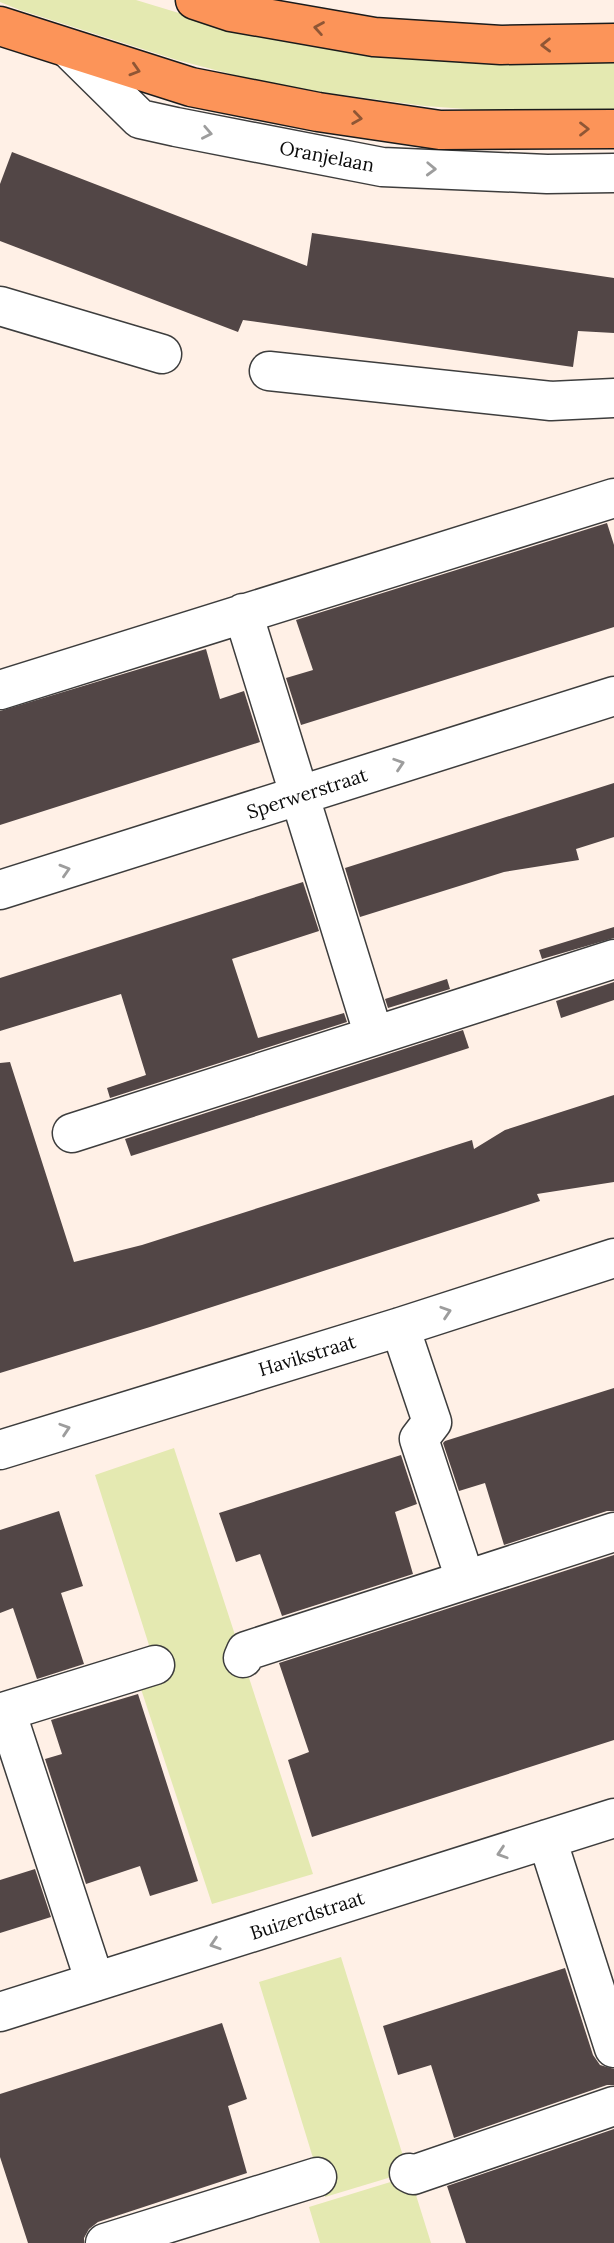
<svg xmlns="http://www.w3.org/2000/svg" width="614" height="2243" font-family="Lora,serif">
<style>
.green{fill:#e4e9b1}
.building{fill:#524646}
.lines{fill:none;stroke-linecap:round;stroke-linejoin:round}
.minor-casing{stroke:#3d3d3d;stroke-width:41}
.major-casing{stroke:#1b1b1b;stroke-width:41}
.minor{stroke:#fff;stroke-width:38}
.major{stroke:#fc9459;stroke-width:38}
.oneway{stroke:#8f5635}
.oneway2{stroke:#9d9d9d}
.labels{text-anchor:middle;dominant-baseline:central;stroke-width:7;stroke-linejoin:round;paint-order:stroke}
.street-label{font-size:19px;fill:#0a0a0a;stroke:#fff}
</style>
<rect width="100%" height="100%" fill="#fff0e6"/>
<path class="green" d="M 0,0 L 136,0 L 225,27 L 324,46 L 431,61 L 614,62 L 614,111 L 520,113 L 425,106 L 321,92 L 246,78 L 177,60 L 20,10 L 0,2 Z
M 174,1448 L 313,1874 L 212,1904 L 141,1689 L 161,1683 L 95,1475 Z
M 341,1957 L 408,2172 L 325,2197 L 259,1982 Z
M 410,2176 L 431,2243 L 320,2243 L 309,2207 Z"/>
<path class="building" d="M 12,152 L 307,266 L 312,233 L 614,278 L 614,333 L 578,331 L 573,367 L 243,320 L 238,332 L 0,241 L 0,184 Z
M 607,523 L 614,545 L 614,627 L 301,725 L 286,678 L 313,670 L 296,620 Z
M 206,649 L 220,699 L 244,691 L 260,742 L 0,825 L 0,711 Z
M 614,783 L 614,837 L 576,849 L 579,860 L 504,872 L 360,917 L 345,868 Z
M 303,882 L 319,931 L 232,959 L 258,1038 L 344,1013 L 347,1022 L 110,1098 L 107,1088 L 146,1075 L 121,994 L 0,1031 L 0,978 Z
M 614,927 L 614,938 L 542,959 L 539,950 Z
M 447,979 L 450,989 L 388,1008 L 385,999 Z
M 614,982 L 614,1000 L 561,1018 L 556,1001 Z
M 463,1030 L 469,1048 L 401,1070 L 131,1156 L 125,1139 Z
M 10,1062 L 74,1262 L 142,1245 L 472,1140 L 474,1149 L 505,1130 L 614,1095 L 614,1182 L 537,1194 L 540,1201 L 150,1327 L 0,1373 L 0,1063 Z
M 614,1388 L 614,1511 L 607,1511 L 504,1545 L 485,1483 L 459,1491 L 443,1443 L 445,1441 Z
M 401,1455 L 417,1504 L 395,1512 L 413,1574 L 282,1616 L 260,1554 L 236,1562 L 219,1513 Z
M 59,1511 L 83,1586 L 61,1593 L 84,1664 L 37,1679 L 13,1608 L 0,1613 L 0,1530 Z
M 614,1555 L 614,1740 L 312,1837 L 288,1760 L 309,1752 L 279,1663 Z
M 138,1694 L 198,1881 L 150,1896 L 140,1866 L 86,1884 L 45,1759 L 62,1754 L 51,1720 Z
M 35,1869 L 51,1917 L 0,1933 L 0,1880 Z
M 565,1968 L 593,2055 L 600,2065 L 614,2069 L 614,2085 L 607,2085 L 454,2138 L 431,2065 L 398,2075 L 383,2026 Z
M 222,2023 L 247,2099 L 228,2106 L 247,2173 L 98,2222 L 89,2229 L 84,2238 L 84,2243 L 28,2243 L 0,2157 L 0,2094 Z
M 614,2129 L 614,2243 L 466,2243 L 447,2186 Z"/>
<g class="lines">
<defs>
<path id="minor" d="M 70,50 L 140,119 L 176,127 L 382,167 L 547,174 L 614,173
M 0,306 L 162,354
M 269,371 L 551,401 L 614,398
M 243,613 L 374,1036
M 0,690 L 614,498
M 0,890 L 614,696
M 72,1133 L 614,959
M 400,1327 L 432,1422 L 419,1439 L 465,1579
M 0,1450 L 400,1327 L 614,1258
M 243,1658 L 246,1651 L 614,1532
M 6,1711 L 95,1982
M 0,1713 L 155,1665
M 547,1839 L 614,2048
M 0,2012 L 614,1818
M 409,2173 L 413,2175 L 614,2106
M 105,2243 L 317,2177"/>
<path id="major" d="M 195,0 L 231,12 L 374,37 L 501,45 L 614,43
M 0,26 L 191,87 L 318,112 L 440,130 L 614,129"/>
</defs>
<use href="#minor" class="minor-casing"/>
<use href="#major" class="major-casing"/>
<use href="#minor" class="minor"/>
<use href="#major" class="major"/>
</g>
<defs><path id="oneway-chevron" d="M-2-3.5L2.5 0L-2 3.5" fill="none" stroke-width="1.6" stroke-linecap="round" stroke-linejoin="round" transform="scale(1.75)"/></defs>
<g class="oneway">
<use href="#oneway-chevron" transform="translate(319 28) rotate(-170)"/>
<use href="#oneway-chevron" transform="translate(546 45) rotate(179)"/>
<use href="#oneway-chevron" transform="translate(135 70) rotate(17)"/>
<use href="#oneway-chevron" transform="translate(357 118) rotate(8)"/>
<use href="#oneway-chevron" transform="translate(584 129)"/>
</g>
<g class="oneway2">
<use href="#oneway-chevron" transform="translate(207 133) rotate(11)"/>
<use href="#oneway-chevron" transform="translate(431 169) rotate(2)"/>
<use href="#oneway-chevron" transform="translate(399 764) rotate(-18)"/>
<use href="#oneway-chevron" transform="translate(65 870) rotate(-17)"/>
<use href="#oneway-chevron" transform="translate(446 1312) rotate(-18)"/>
<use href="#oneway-chevron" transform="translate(65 1429) rotate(-18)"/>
<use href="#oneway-chevron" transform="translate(502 1853) rotate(162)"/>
<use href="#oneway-chevron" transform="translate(215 1944) rotate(162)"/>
</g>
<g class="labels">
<g class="street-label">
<text transform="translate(327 156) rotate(11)">Oranjelaan</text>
<text transform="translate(307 793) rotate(-18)">Sperwerstraat</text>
<text transform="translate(307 1355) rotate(-17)">Havikstraat</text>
<text transform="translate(307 1915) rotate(-18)">Buizerdstraat</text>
</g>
</g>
</svg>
